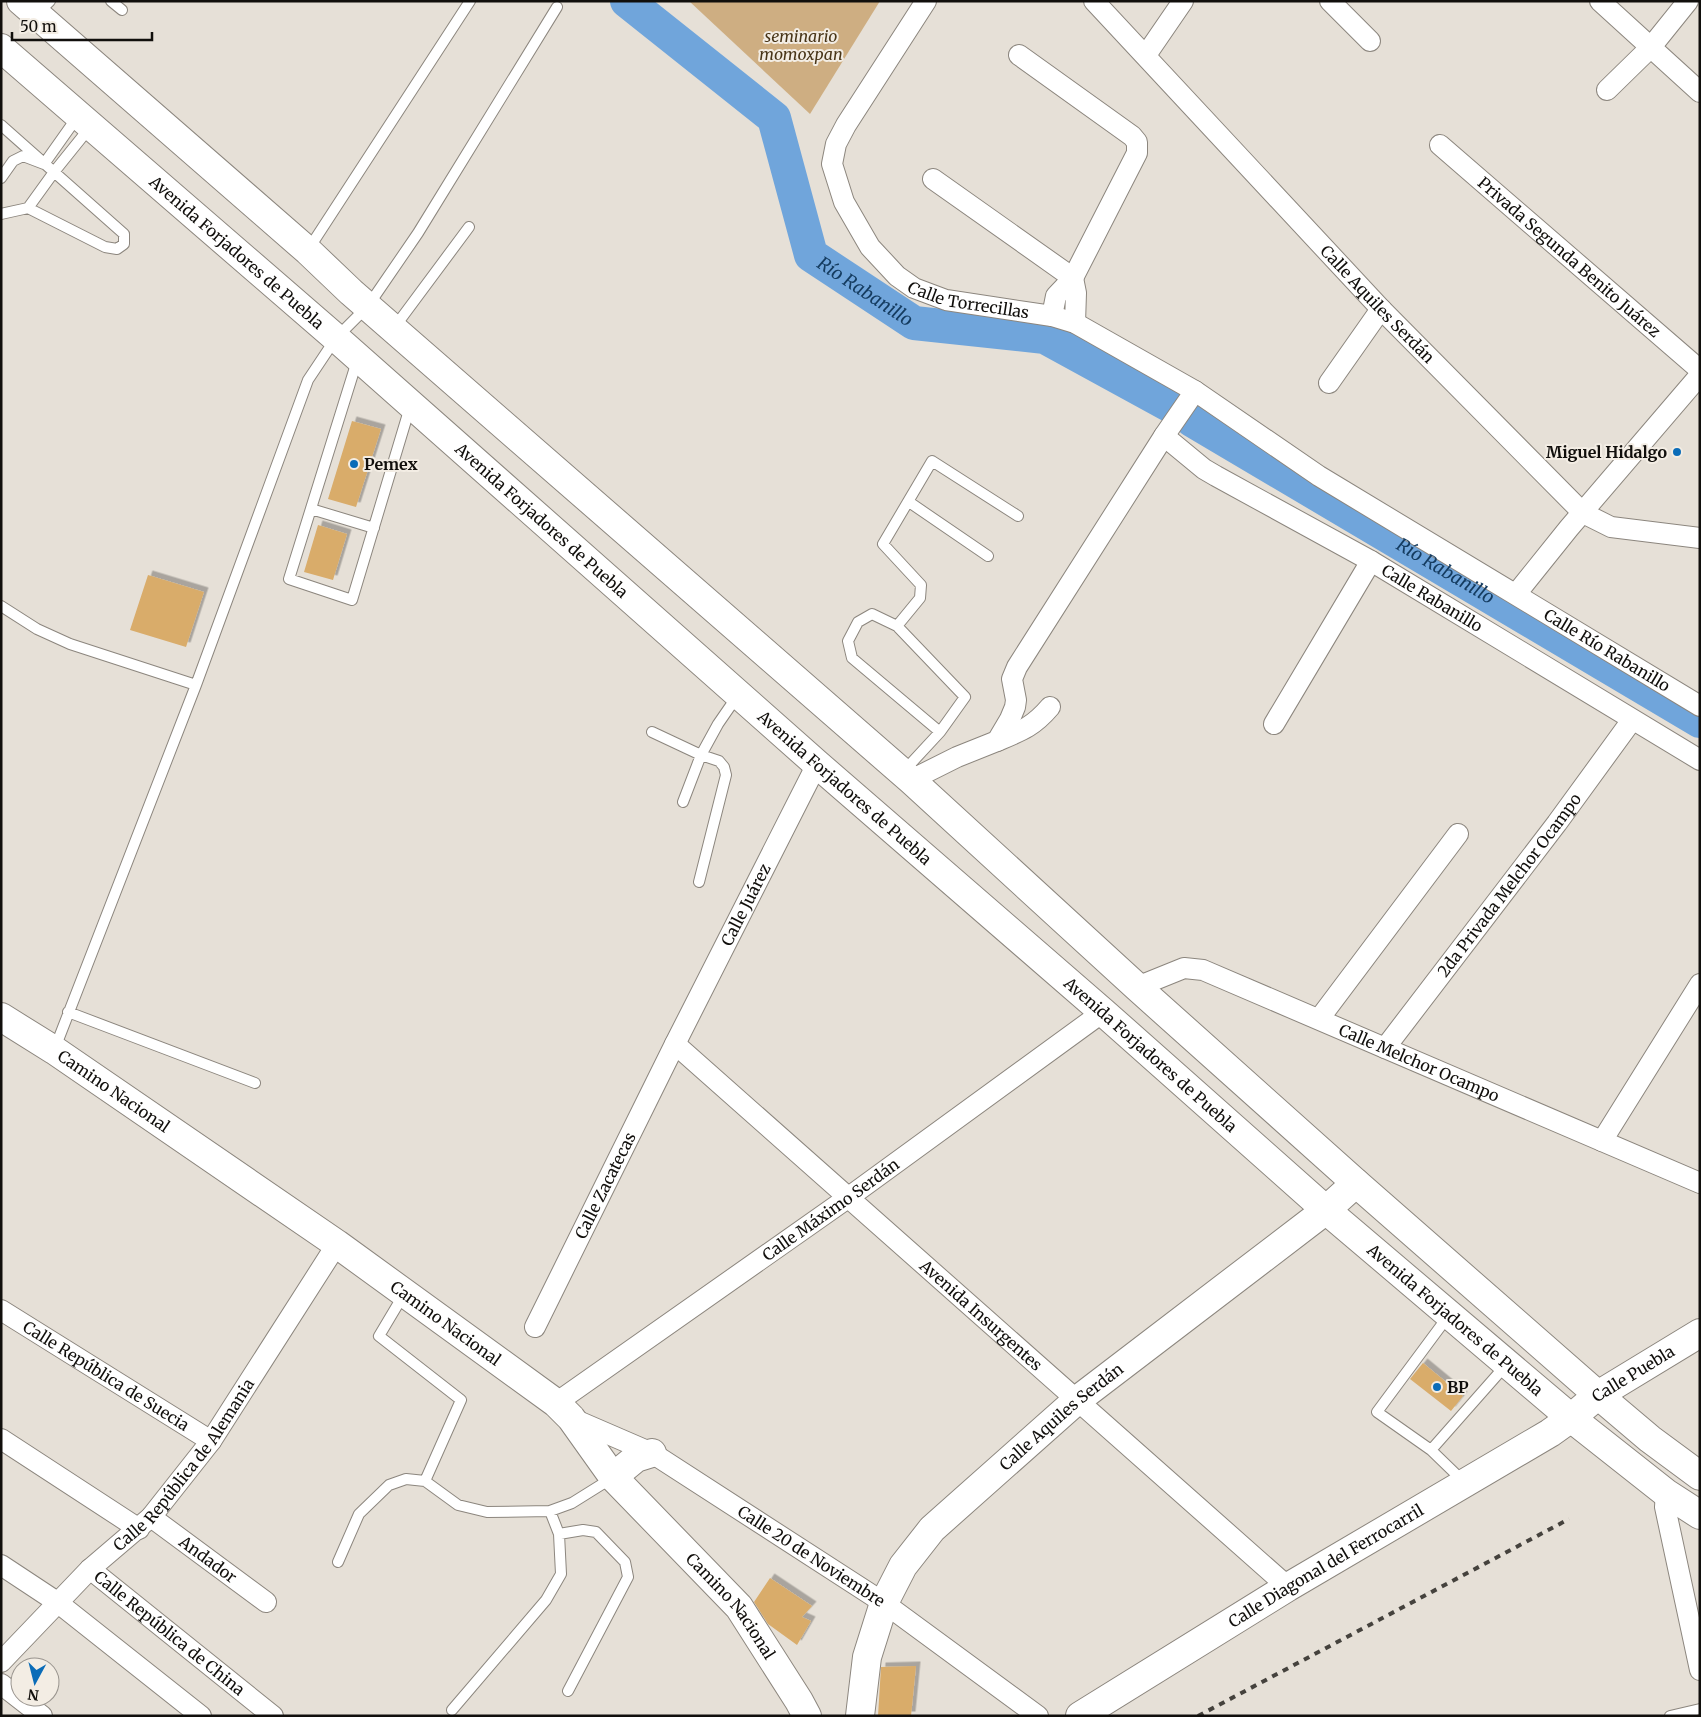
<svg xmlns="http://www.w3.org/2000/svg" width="1701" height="1717" font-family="Merriweather,serif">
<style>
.green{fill:#ceae82}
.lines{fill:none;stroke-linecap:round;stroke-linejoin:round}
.river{stroke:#70a5db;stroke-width:34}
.building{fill:#d9ac6b;filter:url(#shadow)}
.lane-casing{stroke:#8c867e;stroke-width:12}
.street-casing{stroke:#8c867e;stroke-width:22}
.secondary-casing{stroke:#8c867e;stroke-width:30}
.primary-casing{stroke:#8c867e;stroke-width:30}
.lane{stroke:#fff;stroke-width:10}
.street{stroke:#fff;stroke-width:20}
.secondary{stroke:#fff;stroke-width:28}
.primary{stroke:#fff;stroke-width:28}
.rail{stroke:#45423d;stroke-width:4;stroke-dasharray:6 6;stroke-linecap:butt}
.poi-dot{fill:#0a6cb8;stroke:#f3ede4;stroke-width:2}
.labels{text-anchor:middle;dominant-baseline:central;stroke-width:4;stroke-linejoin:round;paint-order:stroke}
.park-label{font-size:16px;font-style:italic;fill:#483518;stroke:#f3ede4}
.street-label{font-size:16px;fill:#110f0c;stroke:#f3ede4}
.poi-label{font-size:16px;font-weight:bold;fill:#110f0c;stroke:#f3ede4;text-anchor:start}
.water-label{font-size:18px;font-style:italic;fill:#153c60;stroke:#f3ede4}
</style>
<defs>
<filter id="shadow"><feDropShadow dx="4.5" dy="-4.5" stdDeviation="0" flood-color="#0004"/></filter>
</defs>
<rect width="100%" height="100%" fill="#e6e0d7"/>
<path class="green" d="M 689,1 L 880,1 L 810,114 Z"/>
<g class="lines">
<g class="river">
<path id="s1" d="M 627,1 L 774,118 L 811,255 L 914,323 L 1045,337 L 1173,407"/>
<path id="s2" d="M 1192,420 L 1700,721"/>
</g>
</g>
<path class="building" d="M 352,421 L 381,429 L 356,507 L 328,499 Z
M 318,525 L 347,534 L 333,580 L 304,572 Z
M 148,575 L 204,592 L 186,647 L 130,630 Z
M 1423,1363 L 1463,1396 L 1451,1411 L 1410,1379 Z
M 770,1578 L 812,1606 L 802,1617 L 811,1621 L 797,1645 L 768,1624 L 754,1602 Z
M 916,1666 L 911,1716 L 878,1716 L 881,1667 Z"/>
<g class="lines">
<defs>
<path id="lane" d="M 111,1 L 122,10
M 37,14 L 50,1
M 1,125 L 124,234 L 124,244 L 117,249 L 105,247 L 28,208 L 1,214
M 1,178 L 13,161 L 23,156 L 44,164 L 78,116
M 28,208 L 54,172 L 91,126
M 308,250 L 470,1
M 394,328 L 469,227
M 357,361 L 289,579 L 352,600 L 410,407
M 909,502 L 988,556
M 311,509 L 374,528
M 1,606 L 37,629 L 70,644 L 196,685
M 897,626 L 872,614 L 858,622 L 848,641 L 852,658 L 940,732
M 652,732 L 701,755 L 719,761 L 724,767 L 726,775 L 699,882
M 903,772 L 940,732 L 965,697 L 897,626 L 920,598 L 921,585 L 883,544 L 932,461 L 1018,516
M 683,802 L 701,755 L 718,724 L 738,695
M 68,1012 L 255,1083
M 55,1048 L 196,685 L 308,380 L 336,338 L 368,306 L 418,233 L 557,7
M 404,1294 L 379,1336 L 461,1400 L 425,1481 L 458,1505 L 487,1512 L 550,1511 L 572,1503 L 612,1478
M 1449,1315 L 1377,1412 L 1431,1450 L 1464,1482
M 1431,1450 L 1506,1365
M 559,1534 L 583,1530 L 596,1532 L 625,1562 L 628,1577 L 568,1691
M 338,1562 L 359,1514 L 389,1485 L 406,1479 L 425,1481
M 452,1710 L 546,1600 L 561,1574 L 559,1534 L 550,1511
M 1670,1716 L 1700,1709"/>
<g id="street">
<path id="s3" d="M 926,1 L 846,125 L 836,144 L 832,164 L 844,202 L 870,247 L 897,276 L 914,288 L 946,300 L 1052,316 L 1075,323 L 1195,391 L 1319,476 L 1700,706"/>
<path id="s4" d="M 1094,1 L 1381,309 L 1583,513 L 1611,527 L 1700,538"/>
<path d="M 1330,1 L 1370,41"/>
<path d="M 1600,1 L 1700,92"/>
<path d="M 1019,55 L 1132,136 L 1137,142 L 1137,153 L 1073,278 L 1056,296 L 1052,316"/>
<path d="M 1146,55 L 1183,1"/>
<path d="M 1607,90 L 1651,47 L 1688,1"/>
<path id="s5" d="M 1440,145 L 1700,370"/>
<path d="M 933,179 L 1073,278 L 1076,293 L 1075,323"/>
<path d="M 1329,383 L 1381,309"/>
<path id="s6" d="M 1164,436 L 1204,469 L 1216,476 L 1371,561 L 1700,760"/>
<path d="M 1516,594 L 1569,528 L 1700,375"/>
<path d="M 1274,724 L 1371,561"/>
<path d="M 997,741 C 1021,731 1033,727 1050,707"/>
<path d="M 911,780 L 957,757 L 997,741 L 1010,719 L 1015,707 L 1016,700 L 1012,679 L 1017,667 L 1164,436 L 1195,391"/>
<path id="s7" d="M 1137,987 L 1184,968 L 1203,970 L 1700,1183"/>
<path d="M 1319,1019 L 1458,834"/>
<path id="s8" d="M 675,1044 C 880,1224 1083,1407 1288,1587"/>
<path id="s9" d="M 1385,1048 L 1557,823 L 1632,720"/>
<path d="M 1602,1141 L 1700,984"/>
<path id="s10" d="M 1,1310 L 211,1441"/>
<path id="s11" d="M 535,1327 L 675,1044 L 817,764"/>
<path id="s12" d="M 556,1403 L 849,1197 L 1103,1012"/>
<path id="s13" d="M 571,1418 L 652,1453 L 884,1603 L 1038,1716"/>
<path d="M 1,1439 L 139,1529"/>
<path d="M 1666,1493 L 1665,1507 L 1700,1670"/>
<path id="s14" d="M 151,1517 L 266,1602"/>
<path d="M 1,1565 L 57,1602 L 201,1716"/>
<path id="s15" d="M 90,1569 L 273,1716"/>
<path id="s16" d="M 1,1662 L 90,1569 L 151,1517 L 211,1441 L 337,1244"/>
<path d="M 1,1684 L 42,1716"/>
</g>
<g id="secondary">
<path id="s17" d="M 1,1017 L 54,1050 L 337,1244 L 556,1403 L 571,1418 L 613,1477 L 739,1607 L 799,1701 L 807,1716"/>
<path d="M 613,1477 L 636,1458 L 652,1453"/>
<path id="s18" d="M 860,1716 L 867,1657 L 884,1603 L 903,1566 L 932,1529 L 1076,1401 L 1326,1210 L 1356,1183"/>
<path id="s19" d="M 1080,1716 L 1288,1587 L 1550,1433 L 1571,1418 L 1598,1395 L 1700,1333"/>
</g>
<g id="primary">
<path d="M 21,1 L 308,251 L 351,292 L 911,780 L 1137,987 L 1356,1183 L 1598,1395 L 1650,1439 L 1700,1476"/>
<path id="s20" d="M 1,48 L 336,338 L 817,764 L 1103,1012 L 1326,1210 L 1571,1418 L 1666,1493 L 1700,1515"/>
</g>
</defs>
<use href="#lane" class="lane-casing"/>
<use href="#street" class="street-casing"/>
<use href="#secondary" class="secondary-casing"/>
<use href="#primary" class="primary-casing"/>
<use href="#lane" class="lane"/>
<use href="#street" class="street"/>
<use href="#secondary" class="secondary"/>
<use href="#primary" class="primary"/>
<path class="rail" d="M 1198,1716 L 1569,1519"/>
</g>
<g class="poi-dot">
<circle cx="1677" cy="452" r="5"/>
<circle cx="354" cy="464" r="5"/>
<circle cx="1437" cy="1387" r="5"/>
</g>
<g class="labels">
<g class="park-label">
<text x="801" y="36">seminario<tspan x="801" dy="18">momoxpan</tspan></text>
</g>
<g class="street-label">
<text stroke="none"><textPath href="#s20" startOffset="312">Avenida Forjadores de Puebla</textPath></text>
<text stroke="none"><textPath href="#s5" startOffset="171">Privada Segunda Benito Juárez</textPath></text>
<text stroke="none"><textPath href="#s3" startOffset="398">Calle Torrecillas</textPath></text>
<text stroke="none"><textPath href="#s4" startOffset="415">Calle Aquiles Serdán</textPath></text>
<text stroke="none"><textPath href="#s20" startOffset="718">Avenida Forjadores de Puebla</textPath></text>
<text stroke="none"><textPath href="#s6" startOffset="314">Calle Rabanillo</textPath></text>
<text stroke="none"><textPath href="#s3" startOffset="1132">Calle Río Rabanillo</textPath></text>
<text stroke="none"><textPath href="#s20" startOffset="1122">Avenida Forjadores de Puebla</textPath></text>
<text stroke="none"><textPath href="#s9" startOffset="205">2da Privada Melchor Ocampo</textPath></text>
<text stroke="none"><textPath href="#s11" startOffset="472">Calle Juárez</textPath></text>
<text stroke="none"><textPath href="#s20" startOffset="1528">Avenida Forjadores de Puebla</textPath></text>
<text stroke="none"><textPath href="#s7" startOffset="305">Calle Melchor Ocampo</textPath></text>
<text stroke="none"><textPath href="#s17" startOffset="135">Camino Nacional</textPath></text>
<text stroke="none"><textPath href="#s11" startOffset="158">Calle Zacatecas</textPath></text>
<text stroke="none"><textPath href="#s12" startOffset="336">Calle Máximo Serdán</textPath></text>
<text stroke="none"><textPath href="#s8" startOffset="409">Avenida Insurgentes</textPath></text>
<text stroke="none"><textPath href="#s20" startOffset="1932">Avenida Forjadores de Puebla</textPath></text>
<text stroke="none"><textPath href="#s17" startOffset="540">Camino Nacional</textPath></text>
<text stroke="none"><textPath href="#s19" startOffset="651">Calle Puebla</textPath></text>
<text stroke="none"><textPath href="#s10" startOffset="124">Calle República de Suecia</textPath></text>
<text stroke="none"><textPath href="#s18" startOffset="376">Calle Aquiles Serdán</textPath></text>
<text stroke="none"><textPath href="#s16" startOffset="270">Calle República de Alemania</textPath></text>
<text stroke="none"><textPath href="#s13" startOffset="278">Calle 20 de Noviembre</textPath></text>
<text stroke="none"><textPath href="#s14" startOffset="71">Andador</textPath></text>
<text stroke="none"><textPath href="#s19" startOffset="288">Calle Diagonal del Ferrocarril</textPath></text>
<text stroke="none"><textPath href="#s17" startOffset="945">Camino Nacional</textPath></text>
<text stroke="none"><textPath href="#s15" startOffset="102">Calle República de China</textPath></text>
</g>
<g class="poi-label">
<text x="1667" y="452" text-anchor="end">Miguel Hidalgo</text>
<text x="364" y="464">Pemex</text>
<text x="1447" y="1387">BP</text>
</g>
<g class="water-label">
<text stroke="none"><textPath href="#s1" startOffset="395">Río Rabanillo</textPath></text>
<text stroke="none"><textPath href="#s2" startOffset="295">Río Rabanillo</textPath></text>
</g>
</g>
<rect width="1701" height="1717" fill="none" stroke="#110f0c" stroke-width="5"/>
<g transform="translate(35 1682) rotate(187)"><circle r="24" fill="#f3ede4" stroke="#99948e"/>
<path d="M0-4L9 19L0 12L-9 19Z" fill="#0a6cb8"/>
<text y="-8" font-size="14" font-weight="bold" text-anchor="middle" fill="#110f0c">N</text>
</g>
<path d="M12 32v8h140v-8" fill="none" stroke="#110f0c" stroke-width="2.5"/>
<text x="20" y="32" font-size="15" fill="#110f0c" stroke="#f3ede4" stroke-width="4" paint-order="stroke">50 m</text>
</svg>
